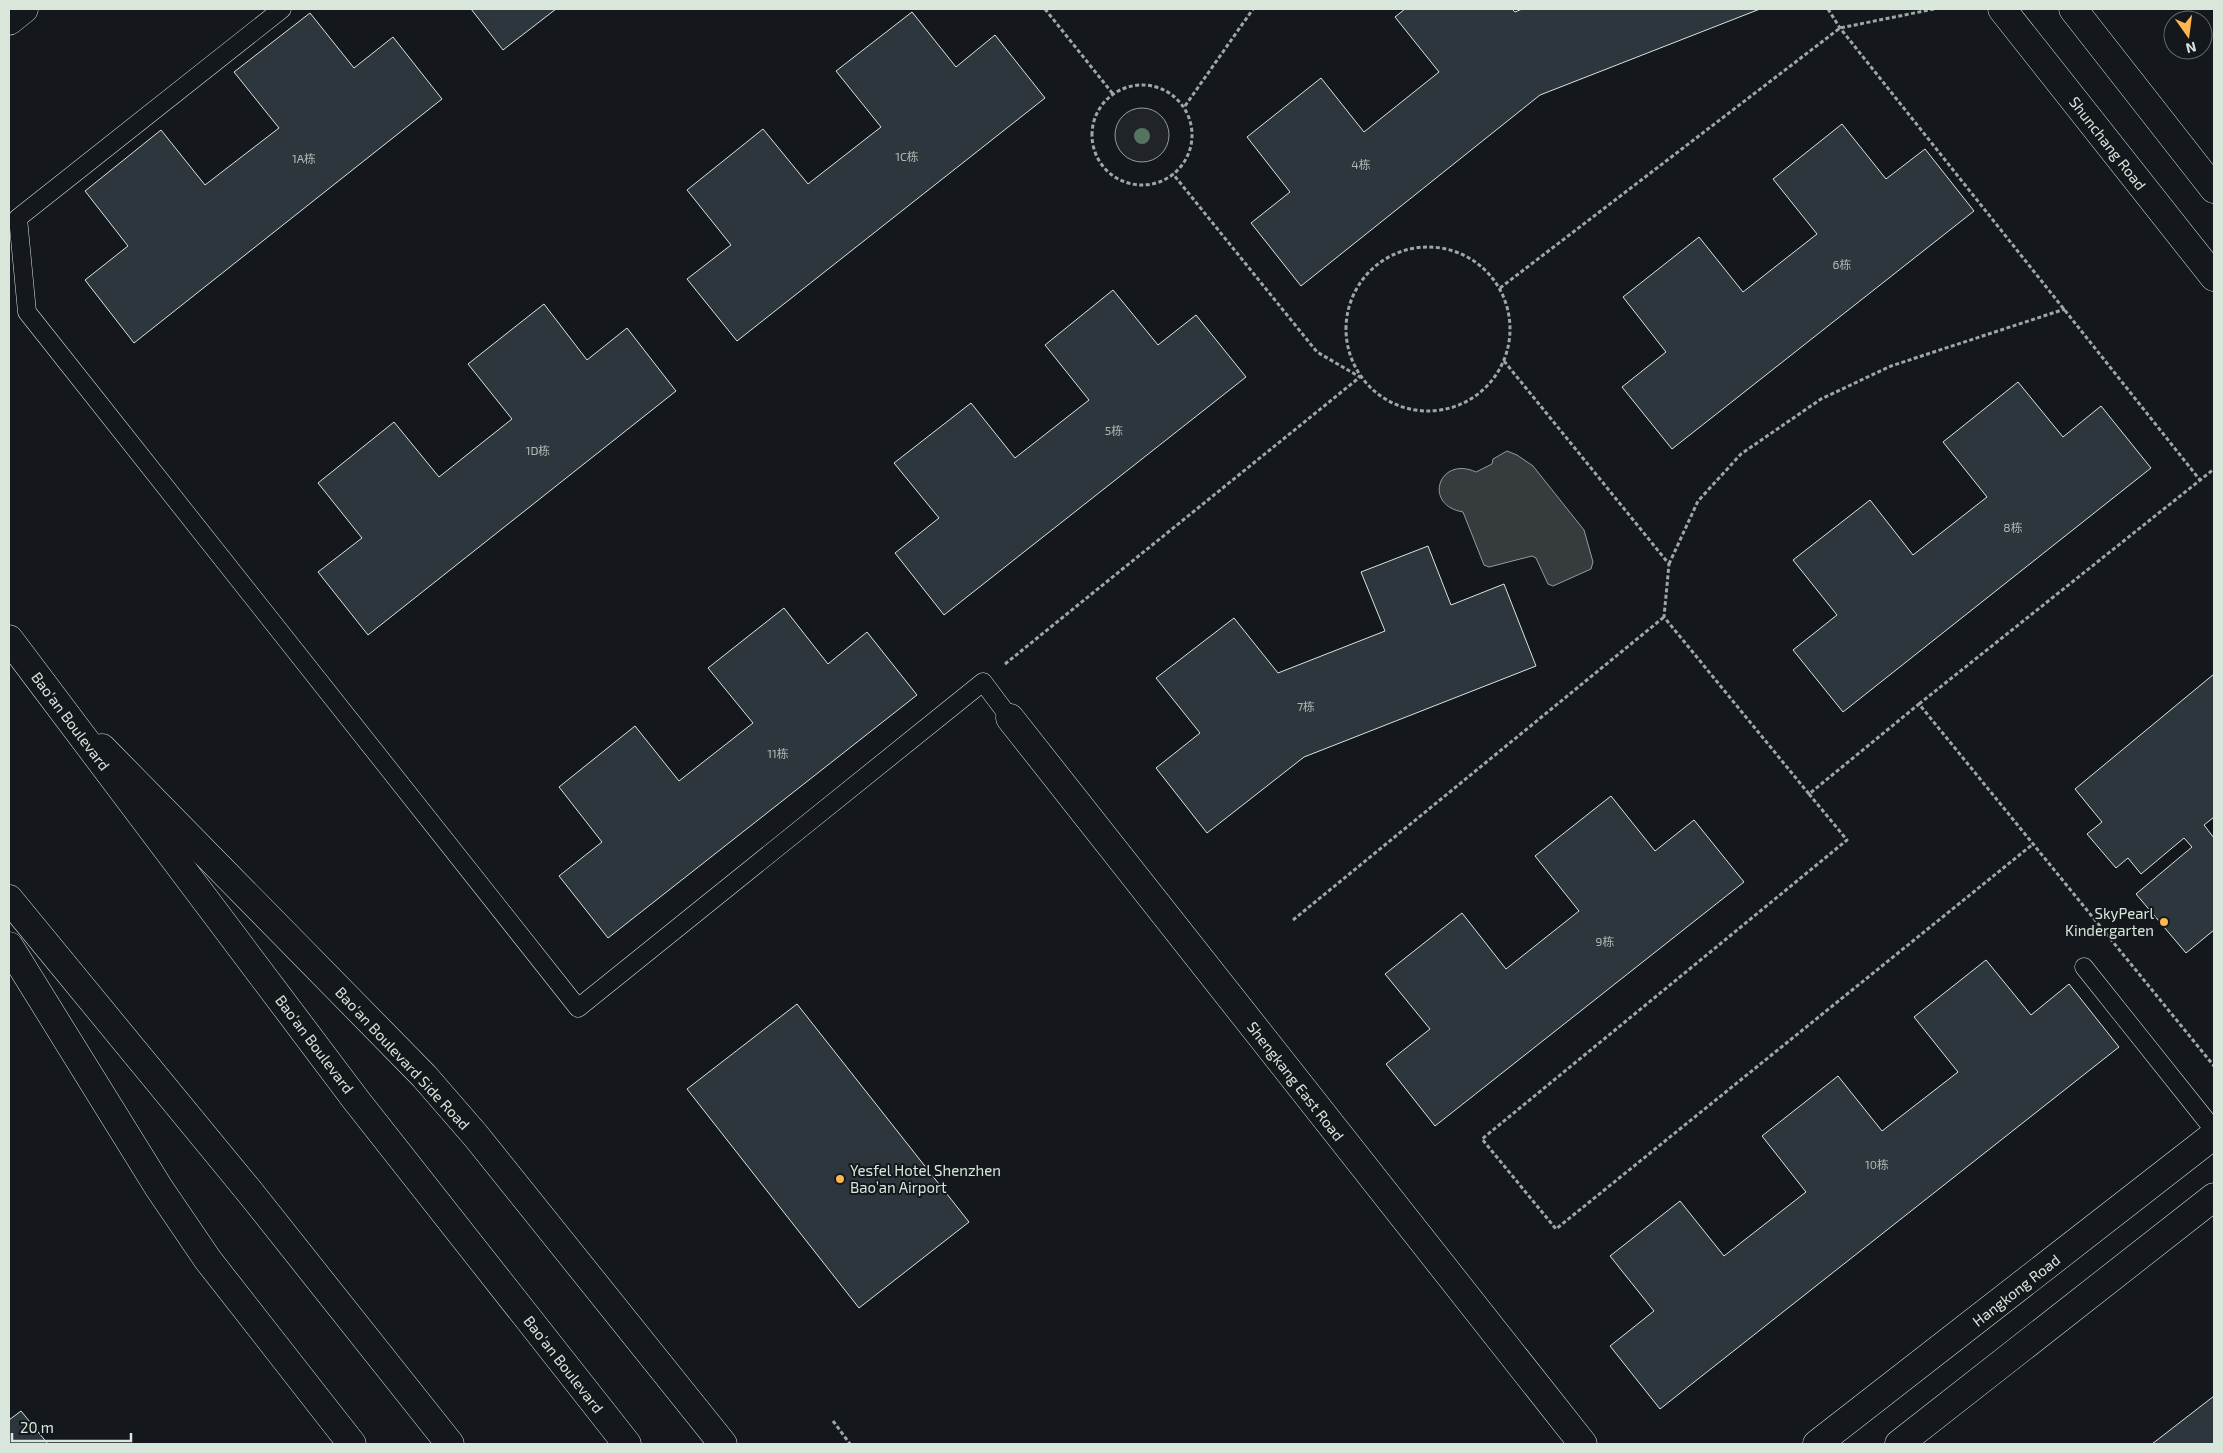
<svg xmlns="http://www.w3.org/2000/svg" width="2223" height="1453" font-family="'Exo 2','Noto Sans SC',sans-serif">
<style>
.green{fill:#202428;stroke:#939e99}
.water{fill:#363b3e;stroke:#939e99}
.building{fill:#2c363c;stroke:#d8e6dc}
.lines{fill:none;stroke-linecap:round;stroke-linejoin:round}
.service-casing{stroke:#d8e6dc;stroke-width:19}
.minor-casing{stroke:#d8e6dc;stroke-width:29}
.tertiary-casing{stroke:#d8e6dc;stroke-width:29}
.secondary-casing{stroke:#d8e6dc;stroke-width:29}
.primary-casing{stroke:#d8e6dc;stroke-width:29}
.path{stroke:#9da8a2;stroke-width:3;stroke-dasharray:4 2.5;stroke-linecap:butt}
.service{stroke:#14181c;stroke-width:18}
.minor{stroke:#14181c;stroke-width:28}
.tertiary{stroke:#14181c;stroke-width:28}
.secondary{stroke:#14181c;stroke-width:28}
.primary{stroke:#14181c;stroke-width:28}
.tree{fill:#55745f}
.poi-dot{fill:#ffb74d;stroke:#14181c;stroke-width:2}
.labels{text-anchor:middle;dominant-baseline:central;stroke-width:4;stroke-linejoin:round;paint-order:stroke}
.number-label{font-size:12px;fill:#adbab4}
.street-label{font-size:15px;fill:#d8e6dc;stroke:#14181c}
.poi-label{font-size:15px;fill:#d8e6dc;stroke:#14181c;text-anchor:end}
</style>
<rect width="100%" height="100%" fill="#14181c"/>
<path class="green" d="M1115 135a27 27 0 1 1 54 0a27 27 0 1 1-54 0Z"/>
<path class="water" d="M 1507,451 L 1517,455 L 1533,466 L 1584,530 L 1593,562 L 1591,569 L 1553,586 L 1548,584 L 1536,558 L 1532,556 L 1489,567 L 1484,565 L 1463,512 C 1422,505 1439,455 1476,472 L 1492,464 L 1493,459 Z"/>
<path class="building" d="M 471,9 L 556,9 L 503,50 Z
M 1405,9 L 1512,9 L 1515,12 L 1522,9 L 1760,9 L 1540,95 L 1301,286 L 1251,223 L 1290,192 L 1247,137 L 1321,78 L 1364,132 L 1439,72 L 1395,17 Z
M 912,12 L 956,67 L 995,35 L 1045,98 L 737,341 L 687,279 L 731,245 L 687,190 L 763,129 L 808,184 L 881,127 L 836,71 Z
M 310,13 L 354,68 L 393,37 L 442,99 L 134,343 L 85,280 L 128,246 L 85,191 L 161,130 L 205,185 L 279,128 L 234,72 Z
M 1842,124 L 1886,179 L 1925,149 L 1974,211 L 1672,449 L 1622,387 L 1666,352 L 1623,297 L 1699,237 L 1743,292 L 1817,234 L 1773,179 Z
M 1113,290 L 1158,345 L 1196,315 L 1246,377 L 944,615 L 895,553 L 939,518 L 894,463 L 971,403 L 1015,458 L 1089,400 L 1045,345 Z
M 544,304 L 587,360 L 627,328 L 676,391 L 368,635 L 318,572 L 362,538 L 318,483 L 394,422 L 439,477 L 512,419 L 468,364 Z
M 2018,382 L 2063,437 L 2101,406 L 2151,468 L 1843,712 L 1793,650 L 1837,615 L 1793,560 L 1870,500 L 1913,555 L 1987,497 L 1943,442 Z
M 1428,546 L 1451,605 L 1504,584 L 1536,666 L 1304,757 L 1207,833 L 1156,768 L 1200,733 L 1156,678 L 1234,618 L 1278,673 L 1385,631 L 1361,572 Z
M 784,608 L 828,664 L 867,632 L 917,695 L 608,938 L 559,876 L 602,842 L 559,787 L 635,726 L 679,781 L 753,723 L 708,668 Z
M 2214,674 L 2214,817 L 2204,825 L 2214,838 L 2214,930 L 2186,953 L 2136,894 L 2192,847 L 2184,838 L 2141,874 L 2128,858 L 2116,868 L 2087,834 L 2102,822 L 2075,789 Z
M 1611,796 L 1655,851 L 1694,820 L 1744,882 L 1435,1126 L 1386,1064 L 1430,1029 L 1385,974 L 1462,913 L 1506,969 L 1579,911 L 1535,856 Z
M 1986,960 L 2031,1015 L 2069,984 L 2119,1047 L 1660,1409 L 1610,1346 L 1654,1311 L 1610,1256 L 1680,1201 L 1724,1256 L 1806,1192 L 1762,1136 L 1838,1076 L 1882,1131 L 1958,1072 L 1914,1017 Z
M 797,1004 L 969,1222 L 859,1308 L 687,1089 Z
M 2214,1396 L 2214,1444 L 2152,1444 Z
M 21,1411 L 48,1444 L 9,1444 L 9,1420 Z"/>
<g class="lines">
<defs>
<path id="service" d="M 282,9 L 18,218 L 27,312 L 578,1008 L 983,682 L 1010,718
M 2084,967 L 2214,1130"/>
<path id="minor" d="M 1010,718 L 1583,1444"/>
<path id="tertiary" d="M 2002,9 L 2214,277
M 2073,9 L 2214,189
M 1817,1444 L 2214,1135
M 1899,1444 L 2214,1197"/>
<path id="secondary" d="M 9,21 L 24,9
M 102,748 L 424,1076 L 476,1136 L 723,1444
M 9,946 L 159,1188 L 208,1260 L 352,1444"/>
<path id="primary" d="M 9,639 L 356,1100 L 627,1444
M 9,899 L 249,1191 L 450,1444"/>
</defs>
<use href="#service" class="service-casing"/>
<use href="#minor" class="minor-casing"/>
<use href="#tertiary" class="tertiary-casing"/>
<use href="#secondary" class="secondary-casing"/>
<use href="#primary" class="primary-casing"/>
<path class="path" d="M 1045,9 L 1113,94
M 1828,9 L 1840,28 L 2200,480
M1092 135a50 50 0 1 1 100 0a50 50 0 1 1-100 0Z
M 1185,106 L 1253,9
M1346 329a82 82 0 1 1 164 0a82 82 0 1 1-164 0Z
M 1500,288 L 1840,28 L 1934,9
M 1504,361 L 1669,564 L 1664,617 L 1809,794 L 1919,704 L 2214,1066
M 1669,564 L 1698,501 L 1741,454 L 1821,399 L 1891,366 L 2065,309
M 1005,664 L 1360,377 L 1317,352 L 1173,174
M 1919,704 L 2214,469
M 1809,794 L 1847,840 L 1482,1139 L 1556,1229 L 2033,844
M 1293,920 L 1664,617
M 833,1421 L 850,1444"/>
<use href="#service" class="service"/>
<use href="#minor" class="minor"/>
<use href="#tertiary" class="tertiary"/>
<use href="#secondary" class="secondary"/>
<use href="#primary" class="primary"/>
</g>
<circle class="tree" cx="1142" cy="136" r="8"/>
<g class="poi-dot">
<circle cx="2164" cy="922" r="5"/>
<circle cx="840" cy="1179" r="5"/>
</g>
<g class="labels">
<g class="number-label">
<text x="907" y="156">1C栋</text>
<text x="304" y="158">1A栋</text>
<text x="1361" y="164">4栋</text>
<text x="1842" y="264">6栋</text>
<text x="1114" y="430">5栋</text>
<text x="538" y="450">1D栋</text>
<text x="2013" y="527">8栋</text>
<text x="1306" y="706">7栋</text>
<text x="778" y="753">11栋</text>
<text x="1605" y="941">9栋</text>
<text x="1877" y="1164">10栋</text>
</g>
<g class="street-label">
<text transform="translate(2108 143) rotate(52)">Shunchang Road</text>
<text transform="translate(71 721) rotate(53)">Bao'an Boulevard</text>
<text transform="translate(315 1044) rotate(53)">Bao'an Boulevard</text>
<text transform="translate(403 1058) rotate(47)">Bao'an Boulevard Side Road</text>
<text transform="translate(1296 1081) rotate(52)">Shengkang East Road</text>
<text transform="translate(2016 1290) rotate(-38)">Hangkong Road</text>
<text transform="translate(564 1364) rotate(52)">Bao'an Boulevard</text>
</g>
<g class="poi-label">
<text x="2154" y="913">SkyPearl<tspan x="2154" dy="17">Kindergarten</tspan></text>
<text x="850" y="1170" text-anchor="start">Yesfel Hotel Shenzhen<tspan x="850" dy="17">Bao’an Airport</tspan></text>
</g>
</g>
<rect width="2223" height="1453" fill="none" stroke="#d8e6dc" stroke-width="20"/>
<g transform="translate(2188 35) rotate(166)"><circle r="24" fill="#14181c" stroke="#626a69"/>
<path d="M0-4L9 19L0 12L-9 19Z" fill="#ffb74d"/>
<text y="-8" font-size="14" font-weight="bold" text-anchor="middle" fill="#d8e6dc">N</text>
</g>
<path d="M12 1433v8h119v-8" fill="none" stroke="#d8e6dc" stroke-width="2.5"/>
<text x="20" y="1433" font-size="15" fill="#d8e6dc" stroke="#14181c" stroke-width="4" paint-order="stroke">20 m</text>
</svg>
